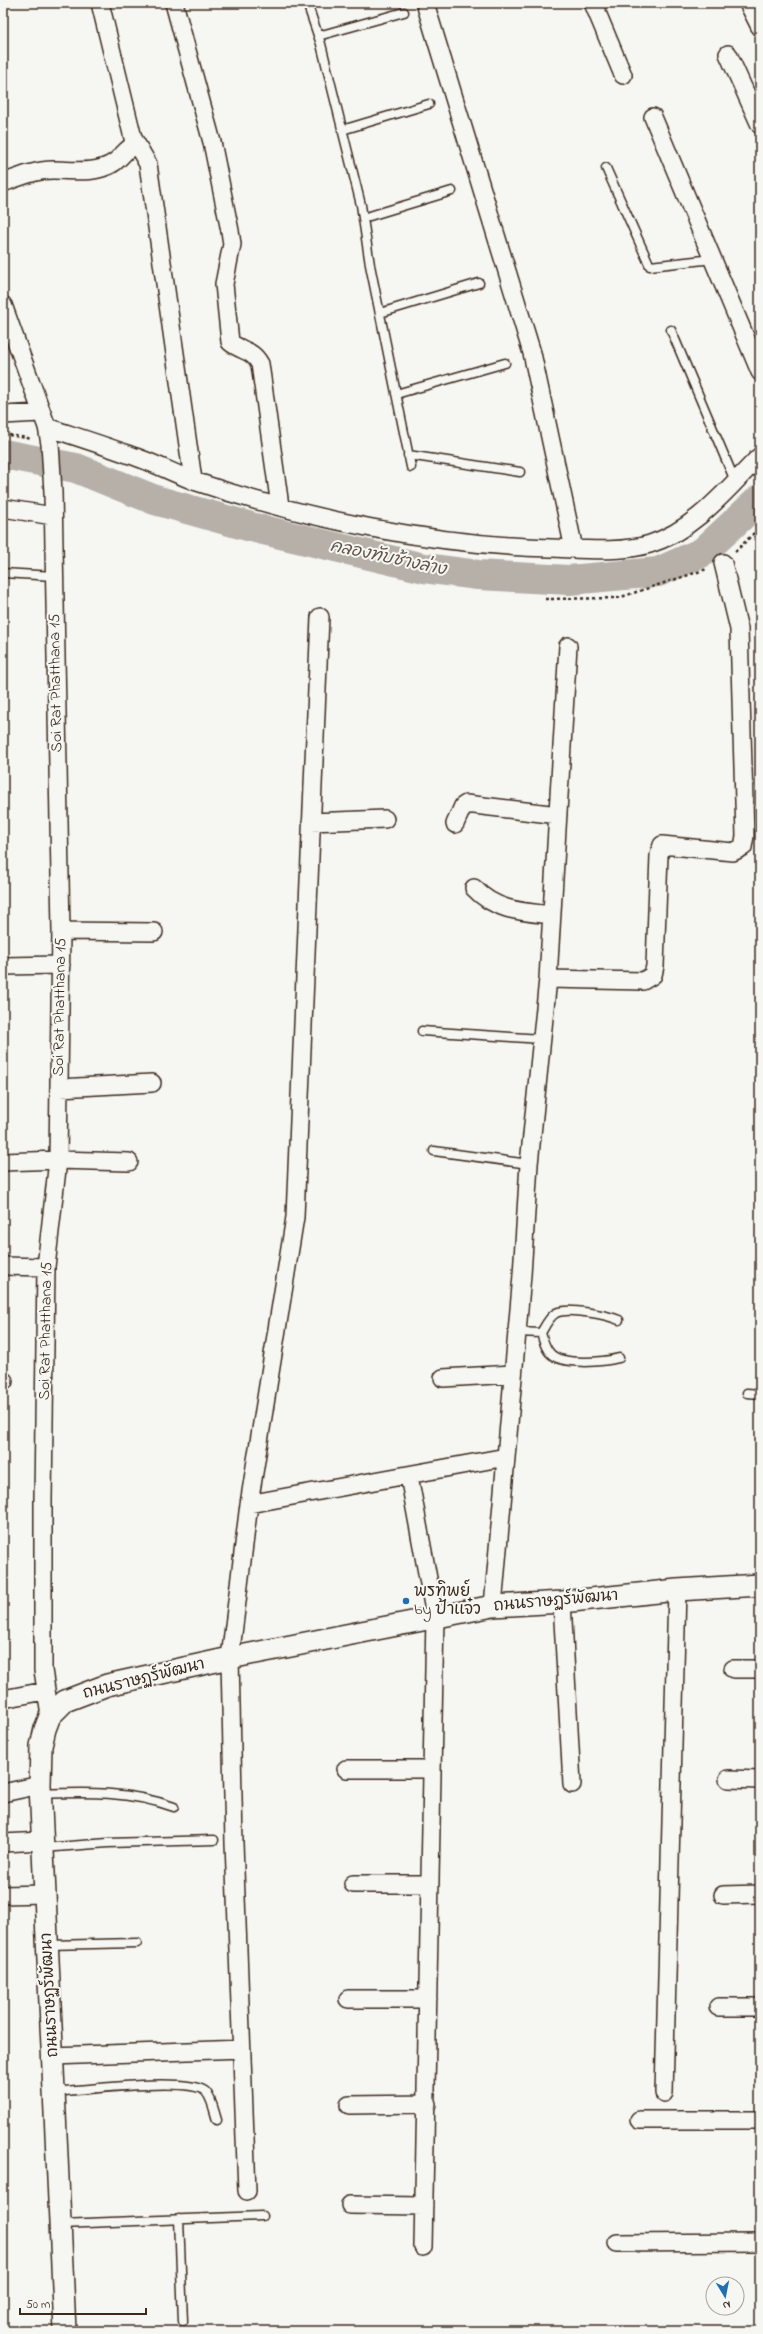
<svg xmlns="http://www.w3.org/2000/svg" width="763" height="2334" font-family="'Indie Flower','Playpen Sans Thai',sans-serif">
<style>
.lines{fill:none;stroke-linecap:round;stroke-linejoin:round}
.river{stroke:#b6b0a9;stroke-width:30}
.service-casing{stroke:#3b2a1e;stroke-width:11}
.minor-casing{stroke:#3b2a1e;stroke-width:20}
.tertiary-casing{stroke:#3b2a1e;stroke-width:24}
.path{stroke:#3b2a1e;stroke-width:2.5;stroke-dasharray:3 3;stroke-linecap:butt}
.service{stroke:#f6f6f2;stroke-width:8}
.minor{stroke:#f6f6f2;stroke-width:17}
.tertiary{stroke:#f6f6f2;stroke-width:21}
.poi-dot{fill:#1f6fb2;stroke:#f6f6f2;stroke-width:1.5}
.labels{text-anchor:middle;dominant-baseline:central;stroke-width:4;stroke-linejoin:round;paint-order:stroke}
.street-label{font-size:16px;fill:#3b2a1e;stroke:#f6f6f2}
.poi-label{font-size:16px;fill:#3b2a1e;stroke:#f6f6f2;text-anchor:start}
.water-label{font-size:17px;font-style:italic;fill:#605248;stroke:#f6f6f2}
</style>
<rect width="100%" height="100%" fill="#f6f6f2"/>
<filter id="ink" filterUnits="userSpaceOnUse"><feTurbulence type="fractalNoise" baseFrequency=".025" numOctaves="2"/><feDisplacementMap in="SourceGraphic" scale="8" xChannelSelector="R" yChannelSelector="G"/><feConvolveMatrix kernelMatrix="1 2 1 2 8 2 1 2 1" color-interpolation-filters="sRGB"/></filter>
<g filter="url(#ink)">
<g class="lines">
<path class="river" d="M 3,454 L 76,468 L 155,500 L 251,527 L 424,568 L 478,575 L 569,580 L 658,572 L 703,552 L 760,499"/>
<defs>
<path id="service" d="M 307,3 L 321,44 L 361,205 L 370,265 L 411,467
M 318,36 L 404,12
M 342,130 L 429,104
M 606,168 L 650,266 L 713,259
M 363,218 L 452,191
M 380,313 L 479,283
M 671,330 L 735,481
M 396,394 L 505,363
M 408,455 L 520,472
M 3,573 L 54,576
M 422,1031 L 542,1039
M 434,1151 L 529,1164
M 517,1332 L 541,1333 C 545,1326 549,1317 556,1313 C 568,1307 607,1315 619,1320
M 541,1333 C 543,1340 545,1348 550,1353 C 561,1366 604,1362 619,1358
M 747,1393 L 760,1394
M 41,1794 C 87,1792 130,1791 174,1807
M 43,1848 L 108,1843 L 214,1840
M 48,1945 L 137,1943
M 55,2092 C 80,2090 192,2076 206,2092 C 212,2099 214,2111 217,2120
M 179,2219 L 183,2321
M 61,2224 L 262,2216"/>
<path id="minor" d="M 100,3 L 133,138 L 148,164 L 193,480
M 174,3 L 212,142 L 230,231 L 232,244 L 224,284 L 230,342 C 242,352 252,349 260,364 L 280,506
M 425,3 L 532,353 L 574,549
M 593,3 L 623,75
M 748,3 L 760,27
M 728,54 L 760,125
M 653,117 L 760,372
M 3,183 C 19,177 36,170 53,170 C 69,170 87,173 102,168 C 121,163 122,150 136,144
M 3,305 L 47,427 L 50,444 L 53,492 L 61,931 L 58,1160 L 46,1267 L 43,1499 L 43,1670 L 50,1716
M 3,415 L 40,413
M 47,427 C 74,436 103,445 130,455 C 152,462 173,473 194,481 C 306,519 432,545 551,548 C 581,549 622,553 650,544 C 695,530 728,488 760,456
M 3,508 L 53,516
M 311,822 L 385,819
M 455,824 L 463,806 L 466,804 L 558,815
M 474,888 C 495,911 523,912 552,915
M 61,931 L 154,932
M 3,966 L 61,965
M 548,979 L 643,981 L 653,975 L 655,966 L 659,855 L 662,845 L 733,852 L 743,847 L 745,836 L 739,629 L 723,563
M 59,1088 L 152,1083
M 3,1162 L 58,1160 L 129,1162
M 3,1266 L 46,1267
M 443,1378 L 513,1374
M 3,1382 L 4,1381
M 409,1476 L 435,1616 L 423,2247
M 249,1504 L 506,1457
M 562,1602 L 572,1784
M 493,1606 L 522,1275 L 529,1164 L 548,979 L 568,646
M 733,1669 L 760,1669
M 3,1699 L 45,1691
M 346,1769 L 432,1769
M 728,1779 L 760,1780
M 3,1793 L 40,1785
M 3,1843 L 42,1841
M 353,1884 L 430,1884
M 3,1895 L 44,1894
M 723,1895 L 760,1894
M 348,1999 L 428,1999
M 718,2007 L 760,2007
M 53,2056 L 242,2049
M 664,2093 L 677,1590
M 349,2105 L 427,2104
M 639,2120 L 760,2120
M 247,2191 L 234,1843 L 230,1658 L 249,1504 L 295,1217 L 320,617
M 350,2205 L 424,2206
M 617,2243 L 760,2242"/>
<path id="tertiary" d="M 65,2331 L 40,1785 L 41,1746 L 45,1729 L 50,1716 L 65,1701 L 107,1685 L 230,1658 L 493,1606 L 562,1602 L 677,1590 L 760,1585"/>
</defs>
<use href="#service" class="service-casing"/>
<use href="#minor" class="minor-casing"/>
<use href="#tertiary" class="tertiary-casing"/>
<path class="path" d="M 3,434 L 32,439
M 735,552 L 760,527
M 545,599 L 618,598 L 707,569"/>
<use href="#service" class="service"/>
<use href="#minor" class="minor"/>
<use href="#tertiary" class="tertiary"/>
</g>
</g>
<circle class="poi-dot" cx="406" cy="1601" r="4"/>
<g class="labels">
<g class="street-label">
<text transform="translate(56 683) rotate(-91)">Soi Rat Phatthana 15</text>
<text transform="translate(60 1007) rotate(-89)">Soi Rat Phatthana 15</text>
<text transform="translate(46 1331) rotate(-89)">Soi Rat Phatthana 15</text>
<text transform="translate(556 1601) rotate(-5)">ถนนราษฏร์พัฒนา</text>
<text transform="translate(144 1679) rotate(-14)">ถนนราษฏร์พัฒนา</text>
<text transform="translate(50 1995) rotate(-93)">ถนนราษฏร์พัฒนา</text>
</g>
<g class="poi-label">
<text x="414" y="1592">พรทิพย์<tspan x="414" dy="18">by ป้าแจ๋ว</tspan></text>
</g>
<g class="water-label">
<text transform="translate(388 558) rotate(12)">คลองทับช้างล่าง</text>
</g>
</g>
<rect width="763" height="2334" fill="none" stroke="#f6f6f2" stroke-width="16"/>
<rect x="8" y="8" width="747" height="2318" fill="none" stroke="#3b2a1e" stroke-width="1.5" filter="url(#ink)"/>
<g transform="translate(725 2296) rotate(170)"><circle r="19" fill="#f6f6f2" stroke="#aba49d"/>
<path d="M0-3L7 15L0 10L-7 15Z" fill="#1f6fb2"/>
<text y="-6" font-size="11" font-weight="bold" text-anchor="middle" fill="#3b2a1e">N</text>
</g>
<path d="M20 2308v6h126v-6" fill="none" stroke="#3b2a1e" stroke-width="2"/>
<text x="26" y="2308" font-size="12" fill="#3b2a1e" stroke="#f6f6f2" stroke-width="3" paint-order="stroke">50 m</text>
</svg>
